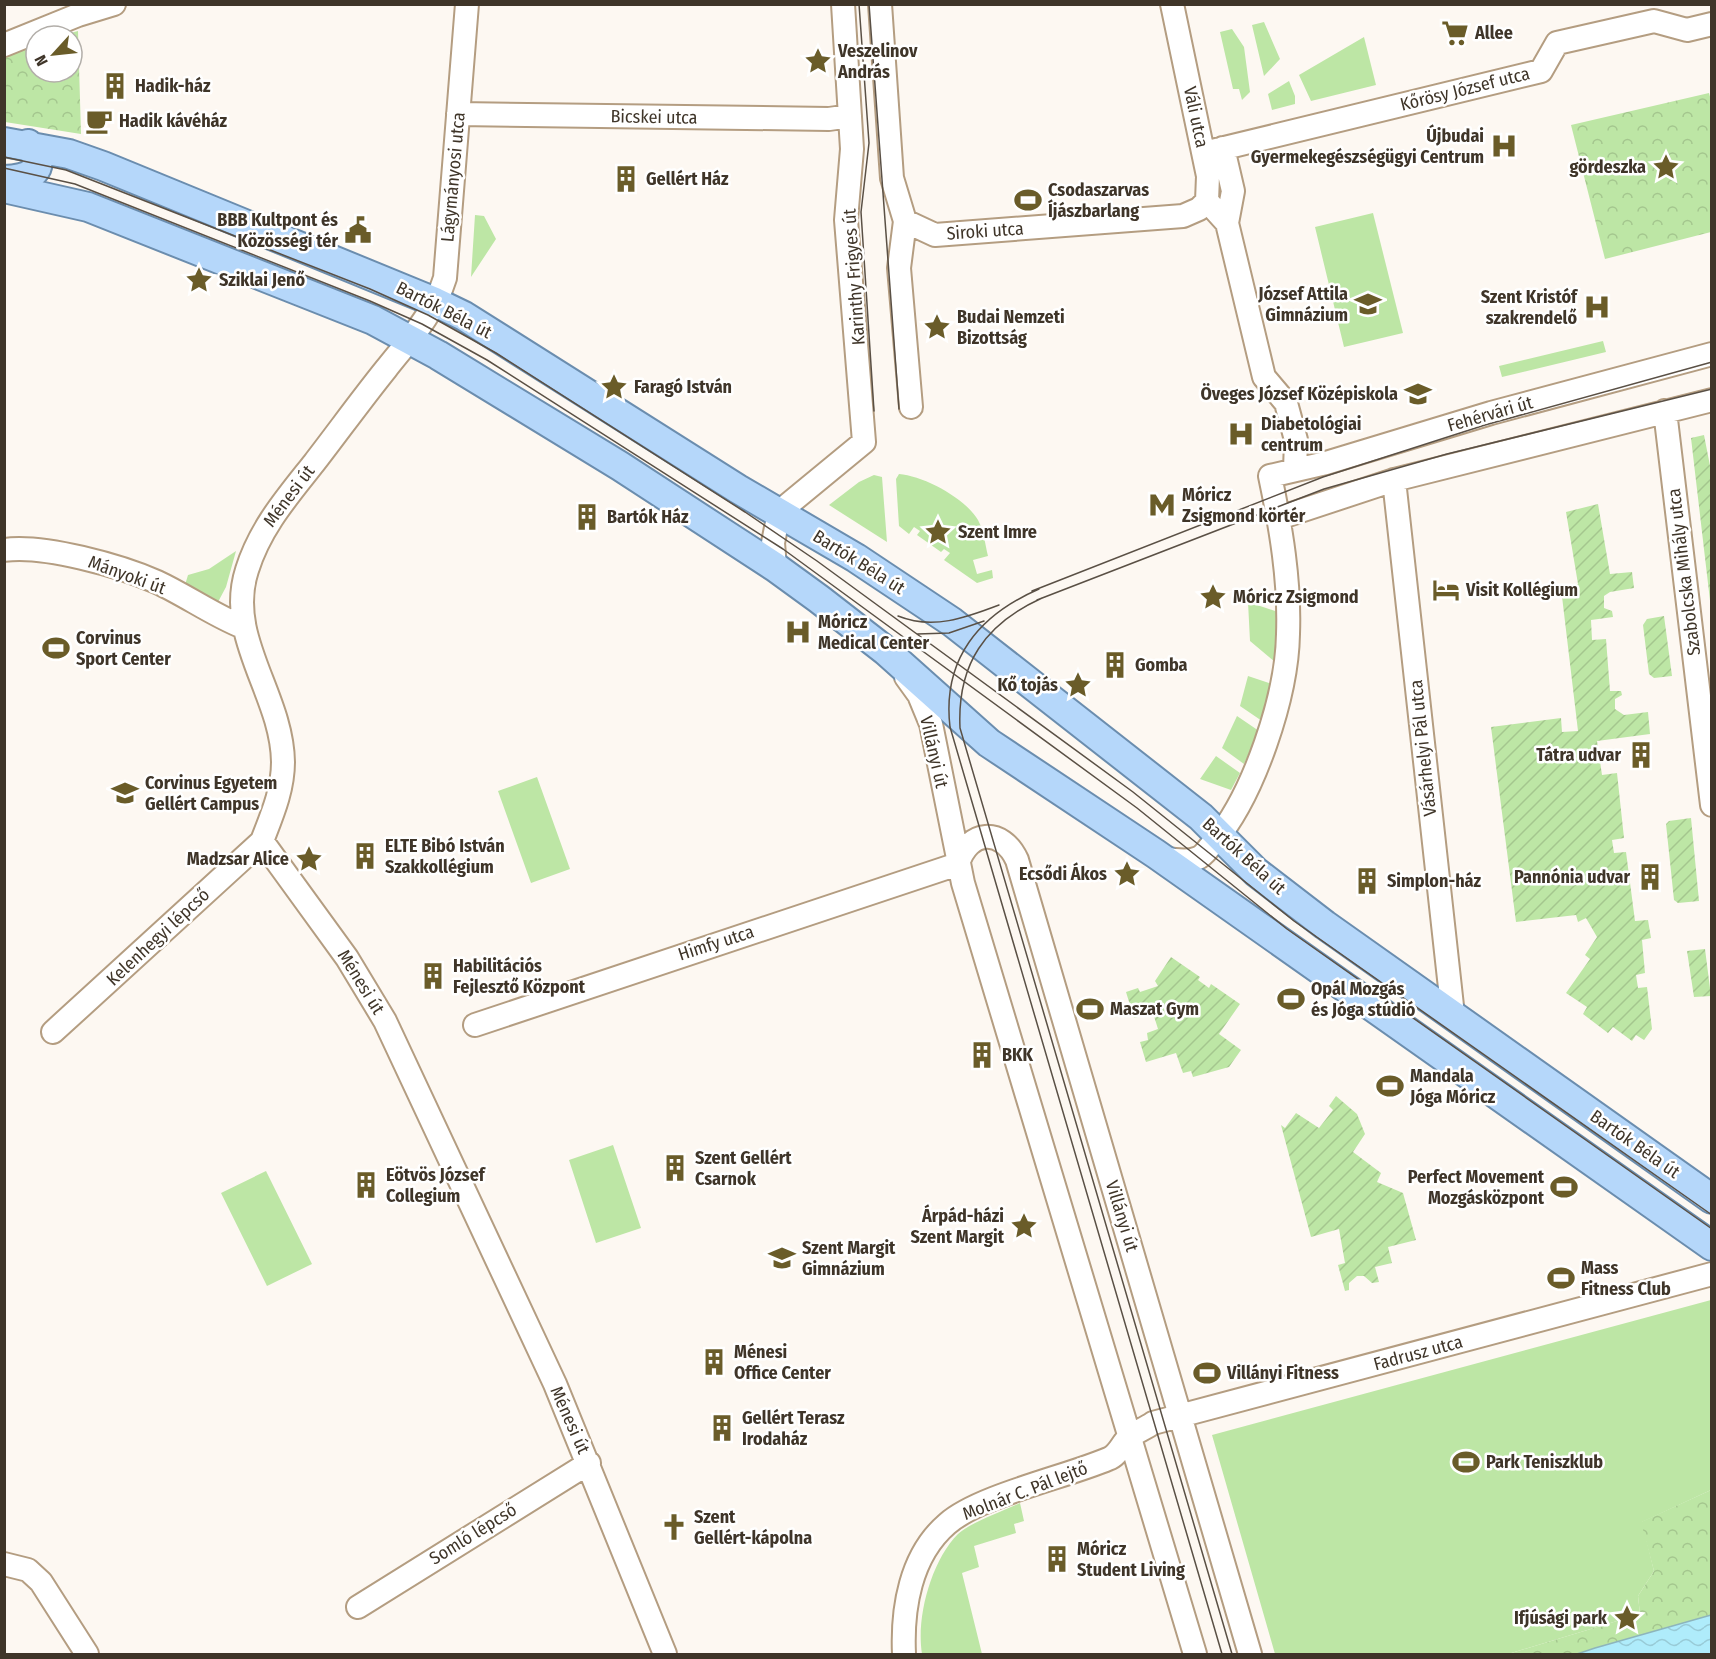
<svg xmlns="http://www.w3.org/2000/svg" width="1716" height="1659" font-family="'Fira Sans Condensed',sans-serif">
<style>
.grass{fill:#bde6a5}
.park{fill:url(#park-crowns)}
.garden{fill:url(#garden-furrows)}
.water{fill:url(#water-waves);stroke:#8db5bc;stroke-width:1.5}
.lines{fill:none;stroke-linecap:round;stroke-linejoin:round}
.minor-casing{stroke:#b49d81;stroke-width:26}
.major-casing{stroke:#6b8dae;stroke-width:32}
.minor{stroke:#fff;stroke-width:22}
.major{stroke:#b5d7fa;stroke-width:28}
.tram{stroke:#5a5045;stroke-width:1.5}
.labels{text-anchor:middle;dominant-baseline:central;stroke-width:5;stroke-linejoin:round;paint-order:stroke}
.poi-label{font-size:18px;font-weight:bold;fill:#3f3529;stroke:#fff;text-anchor:start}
.street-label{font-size:18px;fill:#3f3529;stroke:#fff}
</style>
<defs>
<pattern id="park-crowns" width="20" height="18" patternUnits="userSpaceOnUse" patternTransform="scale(1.5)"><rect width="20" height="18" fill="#bde6a5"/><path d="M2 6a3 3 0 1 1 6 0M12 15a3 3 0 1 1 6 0" fill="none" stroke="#a4c68e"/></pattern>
<pattern id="garden-furrows" width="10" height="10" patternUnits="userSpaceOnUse" patternTransform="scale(1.5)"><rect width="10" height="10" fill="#bde6a5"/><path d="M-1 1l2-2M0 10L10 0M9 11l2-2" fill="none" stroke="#a4c68e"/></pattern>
<pattern id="water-waves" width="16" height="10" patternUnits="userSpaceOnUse" patternTransform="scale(1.5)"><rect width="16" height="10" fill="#afecfb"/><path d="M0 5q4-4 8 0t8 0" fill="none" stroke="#98cbd7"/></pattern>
</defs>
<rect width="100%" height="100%" fill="#fdf8f2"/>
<path class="grass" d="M 1264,22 L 1280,59 L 1264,76 L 1252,25 Z
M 1232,29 L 1244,47 L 1250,92 L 1242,100 L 1239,89 L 1233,89 L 1220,32 Z
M 1364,37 L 1376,85 L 1311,101 L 1299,75 Z
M 1289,81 L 1295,96 L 1295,104 L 1272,110 L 1268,94 Z
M 1373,213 L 1403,333 L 1344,347 L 1315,227 Z
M 475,215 L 484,216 L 496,239 L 471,277 Z
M 1603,341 L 1606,352 L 1502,377 L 1499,366 Z
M 899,474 C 924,476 965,498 978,520 C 984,531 985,544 988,556 L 973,560 L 977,574 L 992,570 L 993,578 L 977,583 L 944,560 L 950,553 L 944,549 L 941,552 L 917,535 L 920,531 L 914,527 L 909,534 L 899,526 L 896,479 Z
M 874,475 L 882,477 L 887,542 L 829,505 L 859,482 Z
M 236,551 L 226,587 L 218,602 L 213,602 L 185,585 L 188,575 L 209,569 Z
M 1248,602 L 1278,612 L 1275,662 L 1250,641 Z
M 1248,676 L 1272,684 L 1262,721 L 1240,706 Z
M 1237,716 L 1259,731 L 1244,764 L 1222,748 Z
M 1216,756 L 1240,773 L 1231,790 L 1200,779 Z
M 537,777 L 570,869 L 531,883 L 498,791 Z
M 613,1145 L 641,1228 L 596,1243 L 569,1160 Z
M 266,1171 L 312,1264 L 267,1286 L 221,1193 Z
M 1711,1300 L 1711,1490 L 1642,1522 L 1654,1571 L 1638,1596 L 1640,1614 L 1508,1654 L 1275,1654 L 1212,1435 Z
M 1020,1503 L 1024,1521 L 1014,1524 L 1016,1533 L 974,1546 L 979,1567 L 962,1573 L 982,1654 L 922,1654 C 916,1618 931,1561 958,1534 C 971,1522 1003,1511 1020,1503 Z"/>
<path class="park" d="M 78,31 L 81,134 L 5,122 L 5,51 L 36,42 L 36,72 L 72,72 L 72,36 L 59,36 Z
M 1709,93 L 1712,104 L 1711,232 L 1605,259 L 1571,125 Z
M 1711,1490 L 1711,1654 L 1508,1654 L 1640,1614 L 1638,1596 L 1654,1571 L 1641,1522 Z"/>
<path class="garden" d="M 1704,435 L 1712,476 L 1711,609 L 1691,438 Z
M 1598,504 L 1610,574 L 1632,572 L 1634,588 L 1610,592 L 1604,596 L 1604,608 L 1612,611 L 1613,617 L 1591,620 L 1592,640 L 1606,639 L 1610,691 L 1621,691 L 1622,695 L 1615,699 L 1615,709 L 1624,715 L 1648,712 L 1650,734 L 1597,741 L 1602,775 L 1617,773 L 1624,838 L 1612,840 L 1614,853 L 1626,852 L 1635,921 L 1648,920 L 1651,938 L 1642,940 L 1645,973 L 1636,975 L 1638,988 L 1647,987 L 1652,1029 L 1644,1040 L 1636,1035 L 1632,1041 L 1613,1027 L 1608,1033 L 1583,1014 L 1587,1007 L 1566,993 L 1590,959 L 1585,955 L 1597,937 L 1586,918 L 1578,922 L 1576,915 L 1516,922 L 1491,727 L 1561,718 L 1562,732 L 1578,731 L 1561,588 L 1578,584 L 1566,512 Z
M 1664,616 L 1672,676 L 1654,678 L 1649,674 L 1643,625 L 1647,619 Z
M 1691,818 L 1699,901 L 1678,903 L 1674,900 L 1666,824 L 1669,821 Z
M 1705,949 L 1711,996 L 1694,997 L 1687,951 Z
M 1171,957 L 1200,977 L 1198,980 L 1209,988 L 1211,984 L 1240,1004 L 1219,1034 L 1241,1050 L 1229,1067 L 1193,1077 L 1191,1071 L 1183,1073 L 1176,1053 L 1146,1062 L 1140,1042 L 1148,1040 L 1147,1033 L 1158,1029 L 1153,1013 L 1134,1018 L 1126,992 L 1138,988 L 1140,992 L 1158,986 L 1155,981 Z
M 1336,1096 L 1357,1114 L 1365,1134 L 1353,1152 L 1381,1173 L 1377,1182 L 1403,1193 L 1416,1240 L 1388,1247 L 1392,1263 L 1375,1267 L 1379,1282 L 1372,1283 L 1364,1276 L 1357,1276 L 1349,1283 L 1349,1290 L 1345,1291 L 1338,1265 L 1345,1263 L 1339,1229 L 1311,1237 L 1281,1125 L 1285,1128 L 1296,1113 L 1319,1128 L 1333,1110 L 1329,1106 Z"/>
<path class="water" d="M 1711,1615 L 1711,1654 L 1577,1654 L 1595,1648 Z"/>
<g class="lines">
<defs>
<path id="minor" d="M 880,4 L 892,178 L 905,221 L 899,268 L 911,407
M 1172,4 L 1208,176 L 1207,201 L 1227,223 L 1264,377 L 1286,403 L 1296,440 L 1295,470
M 4,45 L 78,15 L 114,4
M 458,114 L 829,119 L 850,116
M 1223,148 L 1233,191 L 1227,223
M 1204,153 L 1541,71 L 1557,43 L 1654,21 L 1687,30 L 1712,24
M 905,221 L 935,235 L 1183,216 L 1199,209 L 1207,201
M 1665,411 L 1712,805
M 1394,480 L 1453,1015
M 1279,518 L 1394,480 L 1712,400
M 4,550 C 43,544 121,566 157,582 C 187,596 213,615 243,627
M 775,567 L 773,543 L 779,512 L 864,442 L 846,220 L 852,149 L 843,4
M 906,677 L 919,695 L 931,724 L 963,883 L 1195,1654
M 262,841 L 347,958 L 385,1021 L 555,1384 L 665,1654
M 1162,858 C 1173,860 1187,863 1198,858 C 1204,856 1209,847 1214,842 C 1254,795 1287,696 1288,634 C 1290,581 1281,528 1270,476 L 1326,463 L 1491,413 L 1712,354
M 958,864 C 968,830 1002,827 1017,860 L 1250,1654
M 475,1025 L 958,864
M 53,1032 L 262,841 C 272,815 283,790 283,762 C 282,694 225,638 247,570 C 260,528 287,497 314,463 C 338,432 361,400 386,369 C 408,341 434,314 445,278 L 467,4
M 4,1564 L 28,1570 L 41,1582 L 87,1654
M 358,1607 L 589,1463
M 904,1654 C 902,1609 910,1556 947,1524 C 978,1496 1066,1477 1108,1459 C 1119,1455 1121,1444 1129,1437 C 1136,1432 1146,1428 1153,1423 L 1712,1274"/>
<path id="major" d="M 4,142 L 69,154 L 103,166 L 435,302 L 464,316 L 738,489 L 856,558 L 952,622 L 1201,817 L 1256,872 L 1325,925 L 1712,1199
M 4,180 C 30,179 50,170 28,144
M 4,188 L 88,207 L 373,320 L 438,355 L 620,466 L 775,567 L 819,599 L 886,651 L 989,743 L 1156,854 L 1712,1246"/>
</defs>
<use href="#minor" class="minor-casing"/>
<use href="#major" class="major-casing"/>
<use href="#minor" class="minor"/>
<use href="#major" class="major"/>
<path class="tram" d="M 859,4 L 869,143 L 861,212 L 874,411
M 869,4 L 899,409
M 4,157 L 66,170 L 370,289 L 428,315 L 496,353 L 745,512 L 817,561 L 1133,792 L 1294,921 L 1712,1215
M 4,168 L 75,184 L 370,301 L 422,324 L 487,360 L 783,549 L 1137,808 L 1287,929 L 1712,1229
M 1039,589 C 979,615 942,659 950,727 L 1222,1654
M 1032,591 L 1323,477 L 1485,425 L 1712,362
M 1042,598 C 985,624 957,664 960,728 L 1232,1654
M 1037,600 L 1324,489 L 1447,454 L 1712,389
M 898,616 C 933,630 965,618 999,605
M 917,634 L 949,633 L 984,621"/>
</g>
<defs>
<symbol id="supermarket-bare" viewBox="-9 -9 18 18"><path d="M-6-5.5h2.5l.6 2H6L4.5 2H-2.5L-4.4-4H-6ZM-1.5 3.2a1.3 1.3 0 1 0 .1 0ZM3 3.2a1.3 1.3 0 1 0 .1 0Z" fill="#6a5c29" stroke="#fff" stroke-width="2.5" paint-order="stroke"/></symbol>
<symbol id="sight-bare" viewBox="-9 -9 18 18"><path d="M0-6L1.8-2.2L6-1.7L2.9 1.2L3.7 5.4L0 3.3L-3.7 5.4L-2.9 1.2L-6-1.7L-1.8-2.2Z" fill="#6a5c29" stroke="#fff" stroke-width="2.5" paint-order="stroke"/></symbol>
<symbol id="building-bare" viewBox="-9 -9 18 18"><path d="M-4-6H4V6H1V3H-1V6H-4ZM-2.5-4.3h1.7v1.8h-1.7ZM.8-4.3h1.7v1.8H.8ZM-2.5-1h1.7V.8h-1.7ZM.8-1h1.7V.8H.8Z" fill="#6a5c29" stroke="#fff" stroke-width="2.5" paint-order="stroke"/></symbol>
<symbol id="cafe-bare" viewBox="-9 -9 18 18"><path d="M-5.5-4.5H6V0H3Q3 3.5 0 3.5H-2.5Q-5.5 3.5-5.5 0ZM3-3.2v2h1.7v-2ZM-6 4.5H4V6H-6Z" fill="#6a5c29" stroke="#fff" stroke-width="2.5" paint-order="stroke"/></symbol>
<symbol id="hospital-bare" viewBox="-9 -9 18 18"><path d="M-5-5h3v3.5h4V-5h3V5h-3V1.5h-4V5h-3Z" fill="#6a5c29" stroke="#fff" stroke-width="2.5" paint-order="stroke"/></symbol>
<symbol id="stadium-bare" viewBox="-9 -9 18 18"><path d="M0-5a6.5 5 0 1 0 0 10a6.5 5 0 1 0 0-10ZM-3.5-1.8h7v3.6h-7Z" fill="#6a5c29" stroke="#fff" stroke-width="2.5" paint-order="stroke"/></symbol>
<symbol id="civic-bare" viewBox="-9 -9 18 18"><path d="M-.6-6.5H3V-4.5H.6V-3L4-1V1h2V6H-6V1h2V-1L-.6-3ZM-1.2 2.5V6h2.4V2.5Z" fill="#6a5c29" stroke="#fff" stroke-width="2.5" paint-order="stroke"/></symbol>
<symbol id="school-bare" viewBox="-9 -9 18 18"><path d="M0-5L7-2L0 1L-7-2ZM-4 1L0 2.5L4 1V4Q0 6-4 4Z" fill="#6a5c29" stroke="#fff" stroke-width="2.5" paint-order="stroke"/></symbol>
<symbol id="metro-bare" viewBox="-9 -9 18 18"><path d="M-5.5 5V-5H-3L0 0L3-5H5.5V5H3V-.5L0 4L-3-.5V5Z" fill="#6a5c29" stroke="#fff" stroke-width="2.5" paint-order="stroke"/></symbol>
<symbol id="hotel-bare" viewBox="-9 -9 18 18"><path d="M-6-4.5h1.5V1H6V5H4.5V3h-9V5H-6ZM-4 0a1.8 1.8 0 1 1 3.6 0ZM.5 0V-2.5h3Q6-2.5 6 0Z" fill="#6a5c29" stroke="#fff" stroke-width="2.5" paint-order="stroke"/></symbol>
<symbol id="university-bare" viewBox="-9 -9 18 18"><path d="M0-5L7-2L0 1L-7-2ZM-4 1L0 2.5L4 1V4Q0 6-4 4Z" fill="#6a5c29" stroke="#fff" stroke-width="2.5" paint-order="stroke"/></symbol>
<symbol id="church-bare" viewBox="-9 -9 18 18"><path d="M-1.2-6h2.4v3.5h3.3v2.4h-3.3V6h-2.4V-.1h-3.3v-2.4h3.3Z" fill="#6a5c29" stroke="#fff" stroke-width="2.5" paint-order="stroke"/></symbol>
</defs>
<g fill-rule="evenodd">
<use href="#supermarket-bare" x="1436" y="14" width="38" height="38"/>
<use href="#sight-bare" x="799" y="42" width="38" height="38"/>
<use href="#building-bare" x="96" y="67" width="38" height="38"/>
<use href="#cafe-bare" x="80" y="102" width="38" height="38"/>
<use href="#hospital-bare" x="1485" y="127" width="38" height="38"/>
<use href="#sight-bare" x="1647" y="148" width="38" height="38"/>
<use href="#building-bare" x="607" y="160" width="38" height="38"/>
<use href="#stadium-bare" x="1009" y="181" width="38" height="38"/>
<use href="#civic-bare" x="339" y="211" width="38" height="38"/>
<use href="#sight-bare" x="180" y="261" width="38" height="38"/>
<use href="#school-bare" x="1349" y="285" width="38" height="38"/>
<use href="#hospital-bare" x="1578" y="288" width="38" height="38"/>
<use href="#sight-bare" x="918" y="308" width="38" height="38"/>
<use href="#sight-bare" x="595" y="368" width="38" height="38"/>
<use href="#school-bare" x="1399" y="375" width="38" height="38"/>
<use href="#hospital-bare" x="1222" y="415" width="38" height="38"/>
<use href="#metro-bare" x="1143" y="486" width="38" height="38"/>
<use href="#building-bare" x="568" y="498" width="38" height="38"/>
<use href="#sight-bare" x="919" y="513" width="38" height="38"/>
<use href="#hotel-bare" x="1427" y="571" width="38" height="38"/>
<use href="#sight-bare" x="1194" y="578" width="38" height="38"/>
<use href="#hospital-bare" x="779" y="613" width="38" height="38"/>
<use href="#stadium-bare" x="37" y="629" width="38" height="38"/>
<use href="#building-bare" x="1096" y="646" width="38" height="38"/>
<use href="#sight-bare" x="1059" y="666" width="38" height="38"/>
<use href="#building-bare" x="1622" y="736" width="38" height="38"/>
<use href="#university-bare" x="106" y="774" width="38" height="38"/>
<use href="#building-bare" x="346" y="837" width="38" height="38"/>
<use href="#sight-bare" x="290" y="840" width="38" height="38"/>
<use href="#sight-bare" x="1108" y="855" width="38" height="38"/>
<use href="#building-bare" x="1631" y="858" width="38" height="38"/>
<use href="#building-bare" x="1348" y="862" width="38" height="38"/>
<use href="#building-bare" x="414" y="957" width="38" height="38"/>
<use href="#stadium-bare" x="1272" y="980" width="38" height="38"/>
<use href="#stadium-bare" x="1071" y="990" width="38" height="38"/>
<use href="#building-bare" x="963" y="1036" width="38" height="38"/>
<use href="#stadium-bare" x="1371" y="1067" width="38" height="38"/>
<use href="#building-bare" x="656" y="1149" width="38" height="38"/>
<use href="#building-bare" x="347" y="1166" width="38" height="38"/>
<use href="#stadium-bare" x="1545" y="1168" width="38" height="38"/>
<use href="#sight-bare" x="1005" y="1207" width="38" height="38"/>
<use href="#school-bare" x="763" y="1239" width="38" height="38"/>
<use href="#stadium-bare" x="1542" y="1259" width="38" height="38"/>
<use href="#building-bare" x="695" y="1343" width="38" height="38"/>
<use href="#stadium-bare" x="1188" y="1354" width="38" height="38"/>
<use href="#building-bare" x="703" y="1409" width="38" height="38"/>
<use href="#stadium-bare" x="1447" y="1443" width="38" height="38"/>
<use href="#church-bare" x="655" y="1508" width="38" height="38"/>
<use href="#building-bare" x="1038" y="1540" width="38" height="38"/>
<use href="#sight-bare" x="1608" y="1599" width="38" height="38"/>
</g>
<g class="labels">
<g class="poi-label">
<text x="1475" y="33">Allee</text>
<text x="838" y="51">Veszelinov<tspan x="838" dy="21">András</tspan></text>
<text x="135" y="86">Hadik-ház</text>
<text x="119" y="121">Hadik kávéház</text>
<text x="1484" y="136" text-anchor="end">Újbudai<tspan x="1484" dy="21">Gyermekegészségügyi Centrum</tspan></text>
<text x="1646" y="167" text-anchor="end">gördeszka</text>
<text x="646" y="179">Gellért Ház</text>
<text x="1048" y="190">Csodaszarvas<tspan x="1048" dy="21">Íjászbarlang</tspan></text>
<text x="338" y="220" text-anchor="end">BBB Kultpont és<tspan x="338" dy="21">Közösségi tér</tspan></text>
<text x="219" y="280">Sziklai Jenő</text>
<text x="1348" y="294" text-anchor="end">József Attila<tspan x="1348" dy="21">Gimnázium</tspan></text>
<text x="1577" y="297" text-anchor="end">Szent Kristóf<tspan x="1577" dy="21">szakrendelő</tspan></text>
<text x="957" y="317">Budai Nemzeti<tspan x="957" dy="21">Bizottság</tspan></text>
<text x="634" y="387">Faragó István</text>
<text x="1398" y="394" text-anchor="end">Öveges József Középiskola</text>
<text x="1261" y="424">Diabetológiai<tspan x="1261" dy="21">centrum</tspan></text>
<text x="1182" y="495">Móricz<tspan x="1182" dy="21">Zsigmond körtér</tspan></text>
<text x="607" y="517">Bartók Ház</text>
<text x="958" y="532">Szent Imre</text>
<text x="1466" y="590">Visit Kollégium</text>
<text x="1233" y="597">Móricz Zsigmond</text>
<text x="818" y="622">Móricz<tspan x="818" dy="21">Medical Center</tspan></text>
<text x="76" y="638">Corvinus<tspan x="76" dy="21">Sport Center</tspan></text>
<text x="1135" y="665">Gomba</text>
<text x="1058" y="685" text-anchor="end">Kő tojás</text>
<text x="1621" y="755" text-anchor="end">Tátra udvar</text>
<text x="145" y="783">Corvinus Egyetem<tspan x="145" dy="21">Gellért Campus</tspan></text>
<text x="385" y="846">ELTE Bibó István<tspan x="385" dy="21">Szakkollégium</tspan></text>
<text x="289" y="859" text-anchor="end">Madzsar Alice</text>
<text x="1107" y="874" text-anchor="end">Ecsődi Ákos</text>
<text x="1630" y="877" text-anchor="end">Pannónia udvar</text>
<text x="1387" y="881">Simplon-ház</text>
<text x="453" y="966">Habilitációs<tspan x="453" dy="21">Fejlesztő Központ</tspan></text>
<text x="1311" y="989">Opál Mozgás<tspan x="1311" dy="21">és Jóga stúdió</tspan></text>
<text x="1110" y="1009">Maszat Gym</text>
<text x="1002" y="1055">BKK</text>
<text x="1410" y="1076">Mandala<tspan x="1410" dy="21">Jóga Móricz</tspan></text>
<text x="695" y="1158">Szent Gellért<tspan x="695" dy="21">Csarnok</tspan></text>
<text x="386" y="1175">Eötvös József<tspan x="386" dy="21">Collegium</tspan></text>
<text x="1544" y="1177" text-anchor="end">Perfect Movement<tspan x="1544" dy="21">Mozgásközpont</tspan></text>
<text x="1004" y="1216" text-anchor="end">Árpád-házi<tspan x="1004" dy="21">Szent Margit</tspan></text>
<text x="802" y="1248">Szent Margit<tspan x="802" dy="21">Gimnázium</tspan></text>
<text x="1581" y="1268">Mass<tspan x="1581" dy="21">Fitness Club</tspan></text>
<text x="734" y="1352">Ménesi<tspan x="734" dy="21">Office Center</tspan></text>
<text x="1227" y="1373">Villányi Fitness</text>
<text x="742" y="1418">Gellért Terasz<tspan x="742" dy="21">Irodaház</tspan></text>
<text x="1486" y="1462">Park Teniszklub</text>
<text x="694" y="1517">Szent<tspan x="694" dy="21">Gellért-kápolna</tspan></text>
<text x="1077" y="1549">Móricz<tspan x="1077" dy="21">Student Living</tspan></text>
<text x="1607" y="1618" text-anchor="end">Ifjúsági park</text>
</g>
<g class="street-label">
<text transform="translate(1465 89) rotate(-14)">Kőrösy József utca</text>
<text transform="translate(654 117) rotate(1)">Bicskei utca</text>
<text transform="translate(1196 117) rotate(78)">Váli utca</text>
<text transform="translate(453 177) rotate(-85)">Lágymányosi utca</text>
<text transform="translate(985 231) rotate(-4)">Siroki utca</text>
<text transform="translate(854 277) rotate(-94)">Karinthy Frigyes út</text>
<text transform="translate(444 310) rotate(27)">Bartók Béla út</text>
<text transform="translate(1490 414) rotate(-16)">Fehérvári út</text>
<text transform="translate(289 496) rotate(-53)">Ménesi út</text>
<text transform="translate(859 562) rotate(32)">Bartók Béla út</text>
<text transform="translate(1684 572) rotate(-97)">Szabolcska Mihály utca</text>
<text transform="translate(127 575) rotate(20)">Mányoki út</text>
<text transform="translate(1423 748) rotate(-96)">Vásárhelyi Pál utca</text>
<text transform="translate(934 752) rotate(77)">Villányi út</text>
<text transform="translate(1244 856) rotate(42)">Bartók Béla út</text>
<text transform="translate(158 937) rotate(-43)">Kelenhegyi lépcső</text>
<text transform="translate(716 943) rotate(-18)">Himfy utca</text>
<text transform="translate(361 982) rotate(58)">Ménesi út</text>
<text transform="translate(1635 1144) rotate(35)">Bartók Béla út</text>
<text transform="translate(1122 1216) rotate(73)">Villányi út</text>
<text transform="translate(1418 1353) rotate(-15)">Fadrusz utca</text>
<text transform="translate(570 1420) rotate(66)">Ménesi út</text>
<text transform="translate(1025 1491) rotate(-21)">Molnár C. Pál lejtő</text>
<text transform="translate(473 1534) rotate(-32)">Somló lépcső</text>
</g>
</g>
<rect width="1716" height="1659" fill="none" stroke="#3f3529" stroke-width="12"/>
<g transform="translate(54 54) rotate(243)"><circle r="28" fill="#ffffff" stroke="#b2aea9" stroke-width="1.5"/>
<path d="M0-4.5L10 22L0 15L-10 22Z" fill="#6a5c29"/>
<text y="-9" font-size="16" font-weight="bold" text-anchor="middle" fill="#3f3529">N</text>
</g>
</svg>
